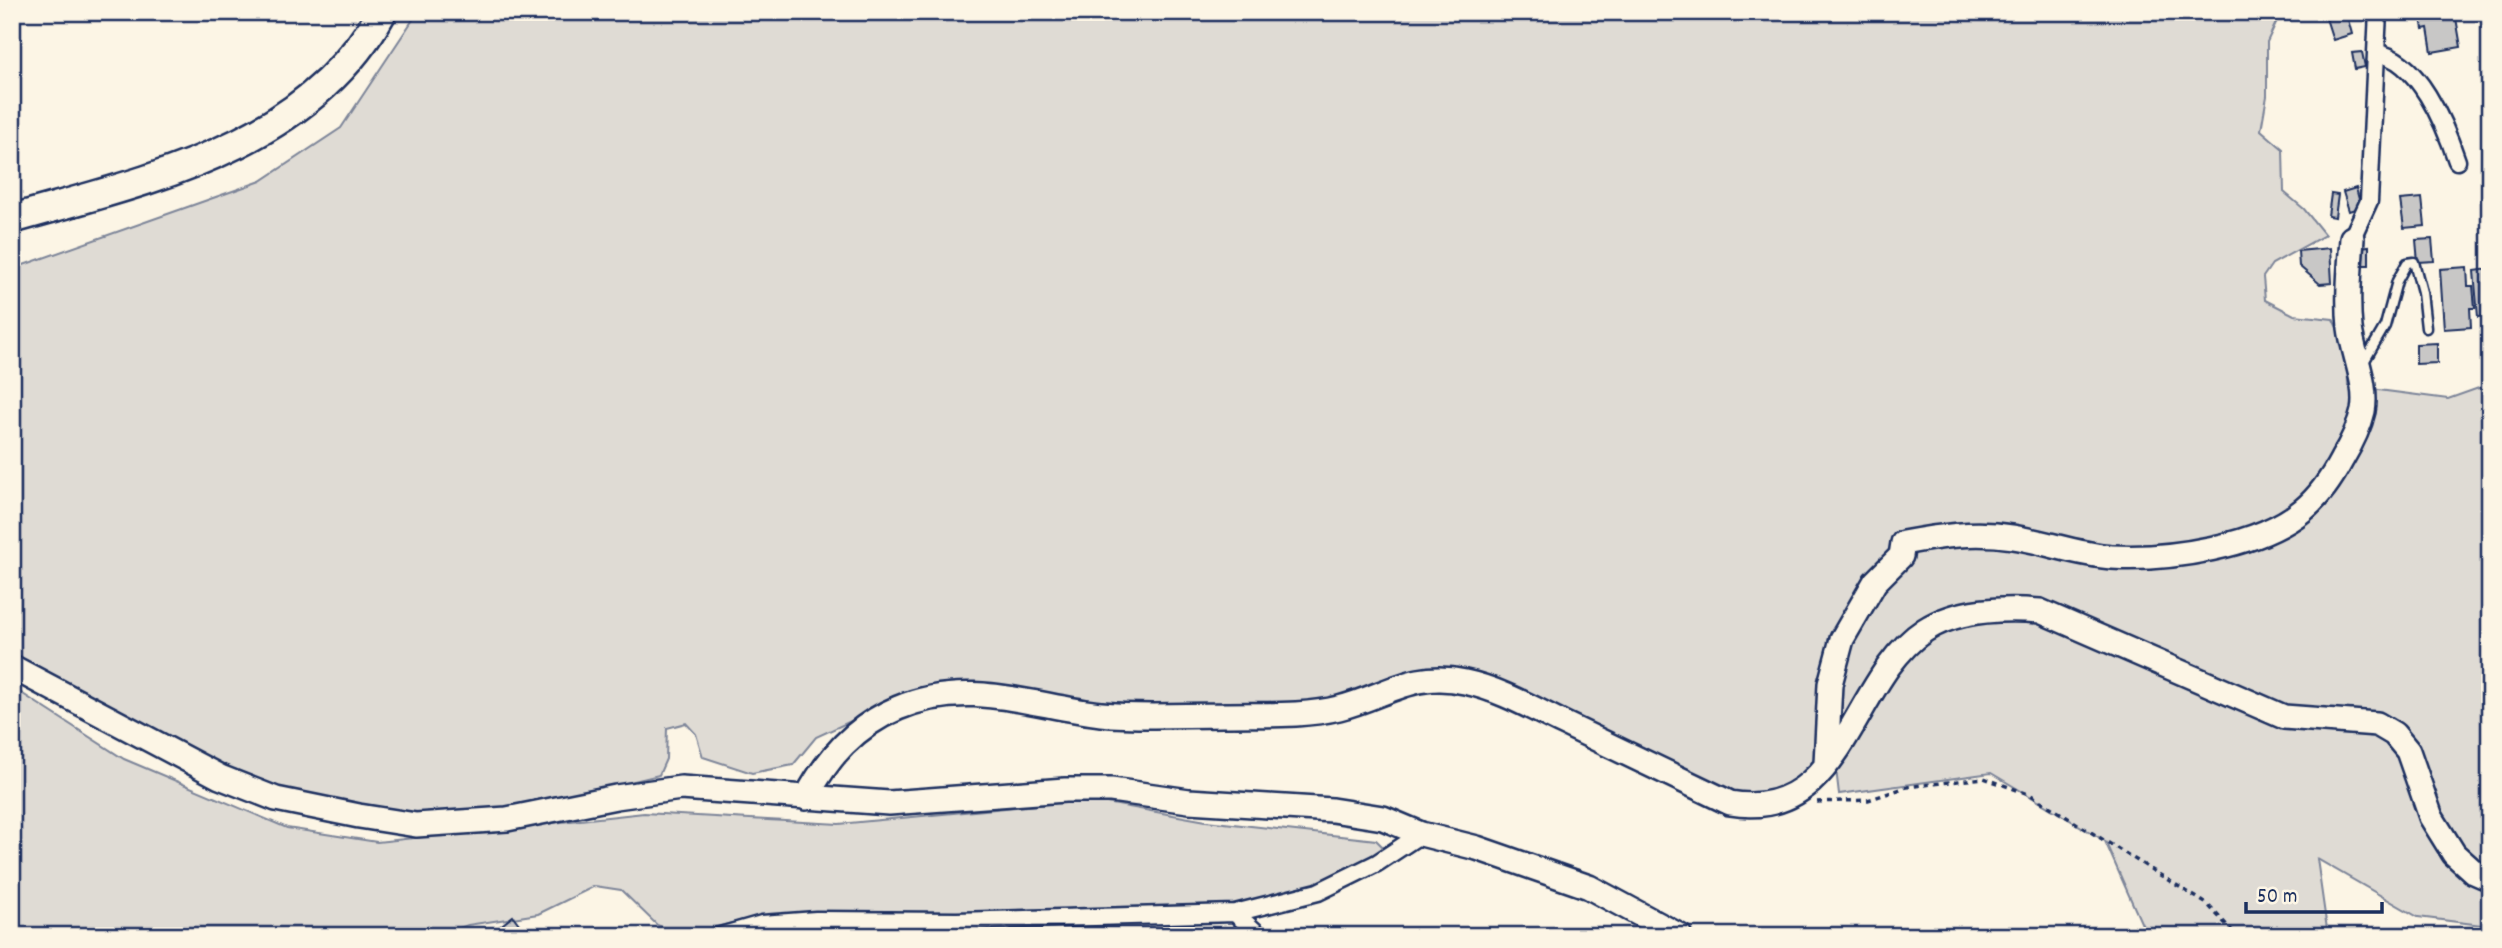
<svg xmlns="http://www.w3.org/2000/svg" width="2502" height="948" font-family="Dekko,sans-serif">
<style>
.green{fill:#dfdbd4;stroke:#7d8599;stroke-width:2}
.building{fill:#c8c7c6;stroke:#1b2f5e;stroke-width:2}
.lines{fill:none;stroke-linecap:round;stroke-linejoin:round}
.lane-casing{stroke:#1b2f5e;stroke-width:13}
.street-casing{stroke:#1b2f5e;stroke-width:21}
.secondary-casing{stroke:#1b2f5e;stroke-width:28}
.highway-casing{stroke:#1b2f5e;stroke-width:33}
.path{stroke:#1b2f5e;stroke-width:3.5;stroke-dasharray:5 5;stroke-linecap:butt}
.lane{stroke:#fcf5e5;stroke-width:8}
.street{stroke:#fcf5e5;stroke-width:16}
.secondary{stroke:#fcf5e5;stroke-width:23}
.highway{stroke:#fcf5e5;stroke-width:28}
</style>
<rect width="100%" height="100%" fill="#fcf5e5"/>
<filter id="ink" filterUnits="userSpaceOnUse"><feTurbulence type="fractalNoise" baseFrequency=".0143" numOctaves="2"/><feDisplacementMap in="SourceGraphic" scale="14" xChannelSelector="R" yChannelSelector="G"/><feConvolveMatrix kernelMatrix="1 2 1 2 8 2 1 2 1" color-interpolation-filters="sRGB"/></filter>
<g filter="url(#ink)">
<path class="green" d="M 418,12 L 2281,12 L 2267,42 L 2267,96 L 2261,130 L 2283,149 L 2284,192 L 2304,209 L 2325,235 L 2272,264 L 2263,277 L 2265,300 L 2294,315 L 2333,319 L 2347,350 L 2348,386 L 2448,399 L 2490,384 L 2490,926 L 2418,917 L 2317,859 L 2328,936 L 2147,936 L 2105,841 L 1991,773 L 1839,794 L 1829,710 C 1826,724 1826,740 1822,753 C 1812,785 1768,794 1740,797 L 1458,674 L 1329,707 L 1102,710 L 1063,698 L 879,708 L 816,737 L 793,765 L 752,773 L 703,757 L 696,734 L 686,723 L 667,728 L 666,759 L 659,775 L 556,800 L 472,815 L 379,813 L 258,788 L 12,660 L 12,269 L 261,181 L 341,128 Z
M 12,687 L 124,759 L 287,828 L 377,842 L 644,813 L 839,824 L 1090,800 L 1206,821 L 1376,840 L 1384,848 L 1358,869 L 1305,895 L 1249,905 L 1165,913 L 765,915 L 683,935 L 657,925 L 621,890 L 595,886 L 538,914 L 468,925 L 436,936 L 12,936 Z"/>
<path class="building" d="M 2324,12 L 2346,12 L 2352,34 L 2333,40 Z
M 2420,12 L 2455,12 L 2461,47 L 2432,52 L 2428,28 L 2423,29 Z
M 2362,52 L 2365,67 L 2355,69 L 2352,53 Z
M 2490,147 L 2490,189 L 2488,189 L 2482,148 Z
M 2356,188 L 2361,207 L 2349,211 L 2343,192 Z
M 2331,194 L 2338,195 L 2335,217 L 2328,216 Z
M 2422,198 L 2425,226 L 2404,228 L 2400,200 Z
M 2432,239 L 2434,261 L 2418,262 L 2416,240 Z
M 2369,246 L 2369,265 L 2361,265 L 2361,247 Z
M 2330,248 L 2332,283 L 2320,284 L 2299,266 L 2298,251 Z
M 2467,267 L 2468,286 L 2473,286 L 2475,308 L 2470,308 L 2471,327 L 2444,329 L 2440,269 Z
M 2490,269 L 2490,316 L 2478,317 L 2474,271 Z
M 2437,343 L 2437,363 L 2416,364 L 2416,344 Z
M 513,916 L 528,936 L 488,936 Z"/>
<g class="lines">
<defs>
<path id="lane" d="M 2364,362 L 2385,326 L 2397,281 L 2407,263 L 2414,262 L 2422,292 L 2426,328"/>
<path id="street" d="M 2376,53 L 2378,12
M 2352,238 L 2369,201 L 2376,53 C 2418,58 2445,125 2457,161
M 1235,913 L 1260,936
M 720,936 L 762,924 L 816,920 L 957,921 L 1235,913 L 1318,892 L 1377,863 L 1421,834"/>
<path id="secondary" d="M 12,667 L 220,777 L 276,799 L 359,816 L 416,825 L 507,819 L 616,797 L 681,788 L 889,803 L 1065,790 L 1111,790 L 1189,801 L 1332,810 L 1383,818 L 1421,834 L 1477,848 L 1589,887 L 1680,936
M 1826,763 L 1830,684 L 1842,639 L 1875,582 L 1901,556 L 1903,543 C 1940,536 1975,531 2013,537 C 2046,542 2079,555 2112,557 C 2168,560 2259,547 2303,510 C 2320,496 2332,478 2342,459 C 2351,444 2359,429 2363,411 C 2368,385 2353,354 2350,328 C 2347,298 2350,268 2352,238
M 806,798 C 827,758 855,726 898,708 C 969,678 1032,706 1101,714 C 1141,718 1183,715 1223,715 C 1261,714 1302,717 1339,708 C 1387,696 1413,670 1465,682 C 1499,689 1532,708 1563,723 C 1618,749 1674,776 1730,803 C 1845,823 1850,679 1925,630 C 1958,609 2002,608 2040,611 L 2284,717 L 2377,724 L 2394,734 L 2408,751 L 2431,817 L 2454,854 L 2474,872 L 2490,879"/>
<path id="highway" d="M 12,219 C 148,180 308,147 382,12"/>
</defs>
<use href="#lane" class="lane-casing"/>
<use href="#street" class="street-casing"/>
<use href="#secondary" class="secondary-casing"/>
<use href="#highway" class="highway-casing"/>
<path class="path" d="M 1817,802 L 1868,800 L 1907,787 L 1984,778 L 2031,795 L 2207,904 L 2237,936"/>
<use href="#lane" class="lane"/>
<use href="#street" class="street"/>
<use href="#secondary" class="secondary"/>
<use href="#highway" class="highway"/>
</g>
</g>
<rect width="2502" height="948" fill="none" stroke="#fcf5e5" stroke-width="42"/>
<rect x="21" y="21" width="2460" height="906" fill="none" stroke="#1b2f5e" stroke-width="2.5" filter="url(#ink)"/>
<path d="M2246 902v10h136v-10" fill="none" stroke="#1b2f5e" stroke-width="3.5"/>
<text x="2257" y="902" font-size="21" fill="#1b2f5e" stroke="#fcf5e5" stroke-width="5" paint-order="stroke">50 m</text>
</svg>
